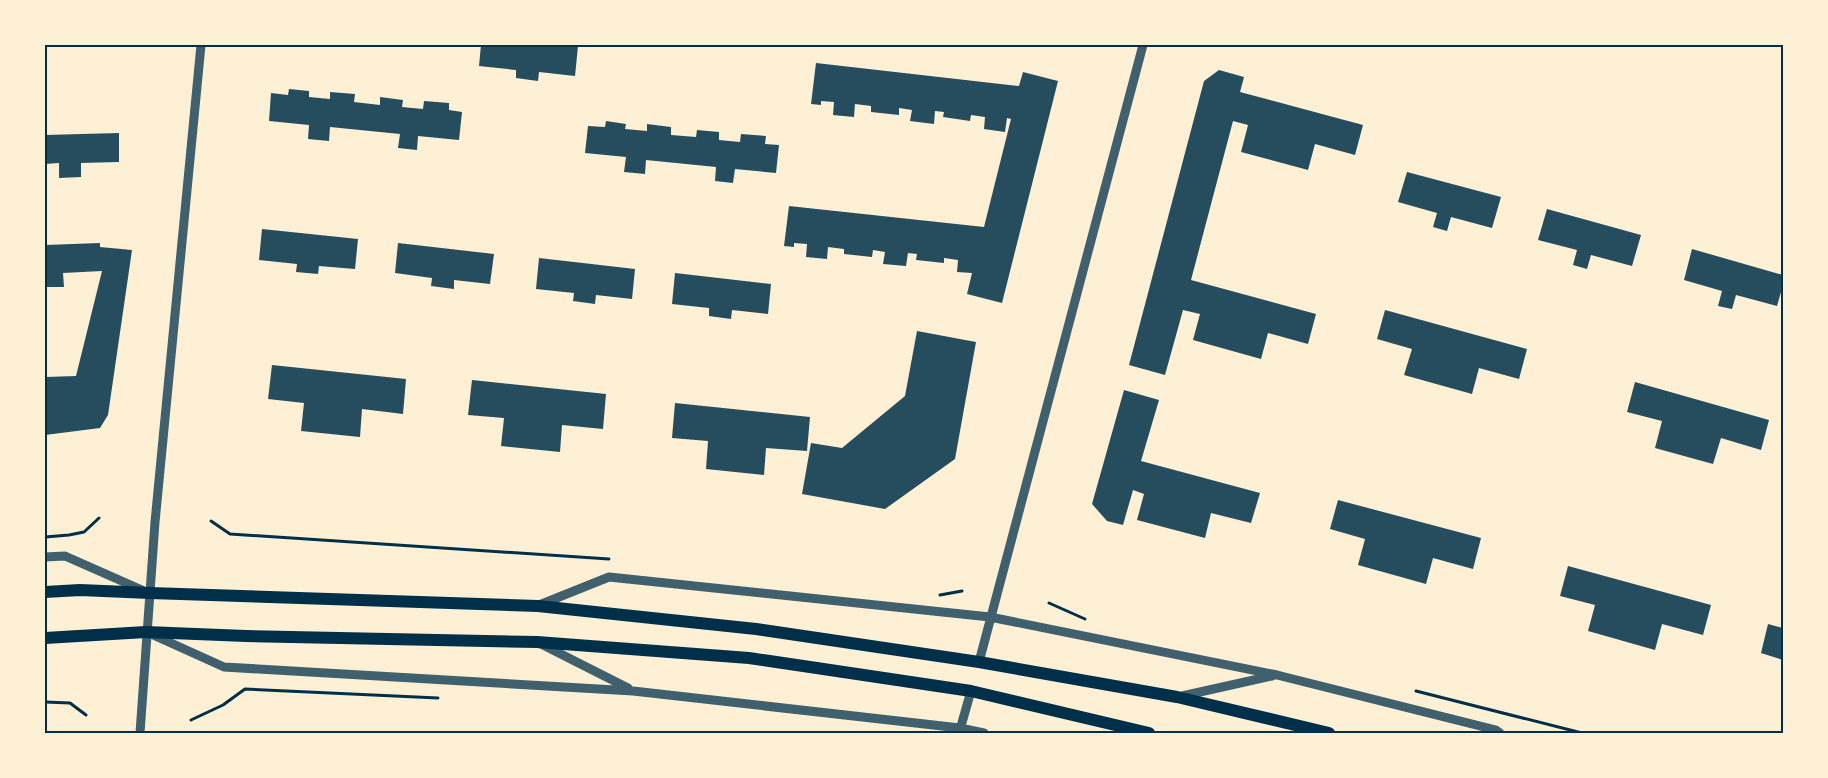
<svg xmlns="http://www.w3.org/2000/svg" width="1828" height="778" font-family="Lora,serif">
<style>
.building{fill:#264d5e}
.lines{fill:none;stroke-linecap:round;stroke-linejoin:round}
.path{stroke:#003049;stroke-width:3}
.tertiary{stroke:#3f606c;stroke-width:9}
.primary{stroke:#003049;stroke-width:12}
.neatline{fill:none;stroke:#003049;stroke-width:2}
</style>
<rect width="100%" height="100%" fill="#fdf0d5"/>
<path class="building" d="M 481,45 L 578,46 L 575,76 L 539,72 L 538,81 L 516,78 L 516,70 L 479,66 Z
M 816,63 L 1019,86 L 1023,72 L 1058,81 L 1002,303 L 967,294 L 972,273 L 957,272 L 958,260 L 944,258 L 944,263 L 916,260 L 917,254 L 908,253 L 906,266 L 883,264 L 885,252 L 873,250 L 872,257 L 844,254 L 844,249 L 828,247 L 827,259 L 806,257 L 807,244 L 794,243 L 794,247 L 784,246 L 789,206 L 984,227 L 1011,119 L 1007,118 L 1005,132 L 984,129 L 985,117 L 971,115 L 970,121 L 943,117 L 944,112 L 935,111 L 934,124 L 910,121 L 912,110 L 899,108 L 899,115 L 871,112 L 871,106 L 855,104 L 854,117 L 833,115 L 834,102 L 821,101 L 821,105 L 811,104 Z
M 1219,70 L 1244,77 L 1240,92 L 1363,125 L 1355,155 L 1315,144 L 1308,170 L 1241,152 L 1248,125 L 1233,121 L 1191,280 L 1316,314 L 1308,344 L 1268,333 L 1261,359 L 1193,340 L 1200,314 L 1183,310 L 1165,375 L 1129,365 L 1204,81 Z
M 289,89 L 309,91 L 309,97 L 330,99 L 330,92 L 355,94 L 354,102 L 380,105 L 380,97 L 403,100 L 402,107 L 423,109 L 424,101 L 449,103 L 449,110 L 462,112 L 459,140 L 418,136 L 417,150 L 398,148 L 400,134 L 330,127 L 329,141 L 308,139 L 309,125 L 269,121 L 271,93 L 288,95 Z
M 606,121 L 626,124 L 625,129 L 647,131 L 647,124 L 671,127 L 671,135 L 696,137 L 697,130 L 719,132 L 719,140 L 740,142 L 741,134 L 766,136 L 765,144 L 779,145 L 776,173 L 735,169 L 733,183 L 715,181 L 716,167 L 646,160 L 645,174 L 624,172 L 626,157 L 585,153 L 588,126 L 605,127 Z
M 119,133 L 119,162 L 81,163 L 81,177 L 59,178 L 59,163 L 45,164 L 45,135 Z
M 1407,172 L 1501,197 L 1492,228 L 1451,217 L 1447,231 L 1433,227 L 1437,213 L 1398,202 Z
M 1547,209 L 1641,235 L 1632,266 L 1591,255 L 1587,269 L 1573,265 L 1577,250 L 1538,240 Z
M 262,229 L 358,239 L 355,269 L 319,266 L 318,274 L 296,272 L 297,264 L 259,260 Z
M 100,243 L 100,247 L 132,250 L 108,415 L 100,428 L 45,435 L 45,377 L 76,376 L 102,271 L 63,273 L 64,287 L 45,287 L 45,245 Z
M 398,243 L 494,254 L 490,284 L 454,280 L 454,289 L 431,286 L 432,278 L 395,273 Z
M 1692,249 L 1783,275 L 1783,285 L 1777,306 L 1736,295 L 1732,309 L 1718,306 L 1722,291 L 1684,280 Z
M 539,258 L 635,269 L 632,299 L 596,295 L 595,304 L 573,301 L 574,293 L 536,289 Z
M 675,273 L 771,284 L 768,314 L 732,310 L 731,319 L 709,316 L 709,308 L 672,304 Z
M 1385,310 L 1527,349 L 1519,379 L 1479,368 L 1472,394 L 1404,375 L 1412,349 L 1377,339 Z
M 917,331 L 976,342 L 955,459 L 885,509 L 802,494 L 811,443 L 842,448 L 905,396 Z
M 272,365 L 406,379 L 403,414 L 362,409 L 360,437 L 301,431 L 304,403 L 268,399 Z
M 472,380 L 606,394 L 603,429 L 562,425 L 560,452 L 501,446 L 504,418 L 468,415 Z
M 1635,382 L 1769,420 L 1761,450 L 1721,438 L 1713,464 L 1655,448 L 1662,421 L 1627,412 Z
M 1124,390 L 1159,400 L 1141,461 L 1260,493 L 1251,523 L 1211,513 L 1205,538 L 1137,520 L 1144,494 L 1133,490 L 1123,525 L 1107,521 L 1092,504 Z
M 675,403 L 810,417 L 807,451 L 766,448 L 764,475 L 706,469 L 708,441 L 672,438 Z
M 1338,500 L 1481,538 L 1473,569 L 1433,558 L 1426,584 L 1358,565 L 1365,539 L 1330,529 Z
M 1568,566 L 1711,605 L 1703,635 L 1662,624 L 1655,650 L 1588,631 L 1595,605 L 1560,596 Z
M 1768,624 L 1783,628 L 1783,660 L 1761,653 Z"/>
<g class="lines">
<path class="path" d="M 211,521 L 230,534 L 609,559
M 45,537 L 69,535 L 84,532 L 99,518
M 940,595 L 962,591
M 1049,603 L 1085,619
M 1416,691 L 1582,733
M 45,702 L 70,703 L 86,715
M 191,720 L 223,705 L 245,689 L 438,698"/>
<path class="tertiary" d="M 45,557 L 65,556 L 142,590
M 539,605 L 609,577 L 990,617 L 1277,675 L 1496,730 L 1500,733
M 151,634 L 224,667 L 633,691 L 960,728 L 984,733
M 541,644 L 628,688
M 979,662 L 1143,45
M 1182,696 L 1272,676
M 140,733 L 155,522 L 201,45
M 959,733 L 971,691"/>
<path class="primary" d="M 45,592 L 80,590 L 150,593 L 538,606 L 756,629 L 979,662 L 1177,697 L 1329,733
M 45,638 L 146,632 L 246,636 L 537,642 L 749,658 L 971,691 L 1149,733"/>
</g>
<rect width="1828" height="778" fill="none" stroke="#fdf0d5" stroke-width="92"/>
<rect x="46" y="46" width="1736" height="686" class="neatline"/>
</svg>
